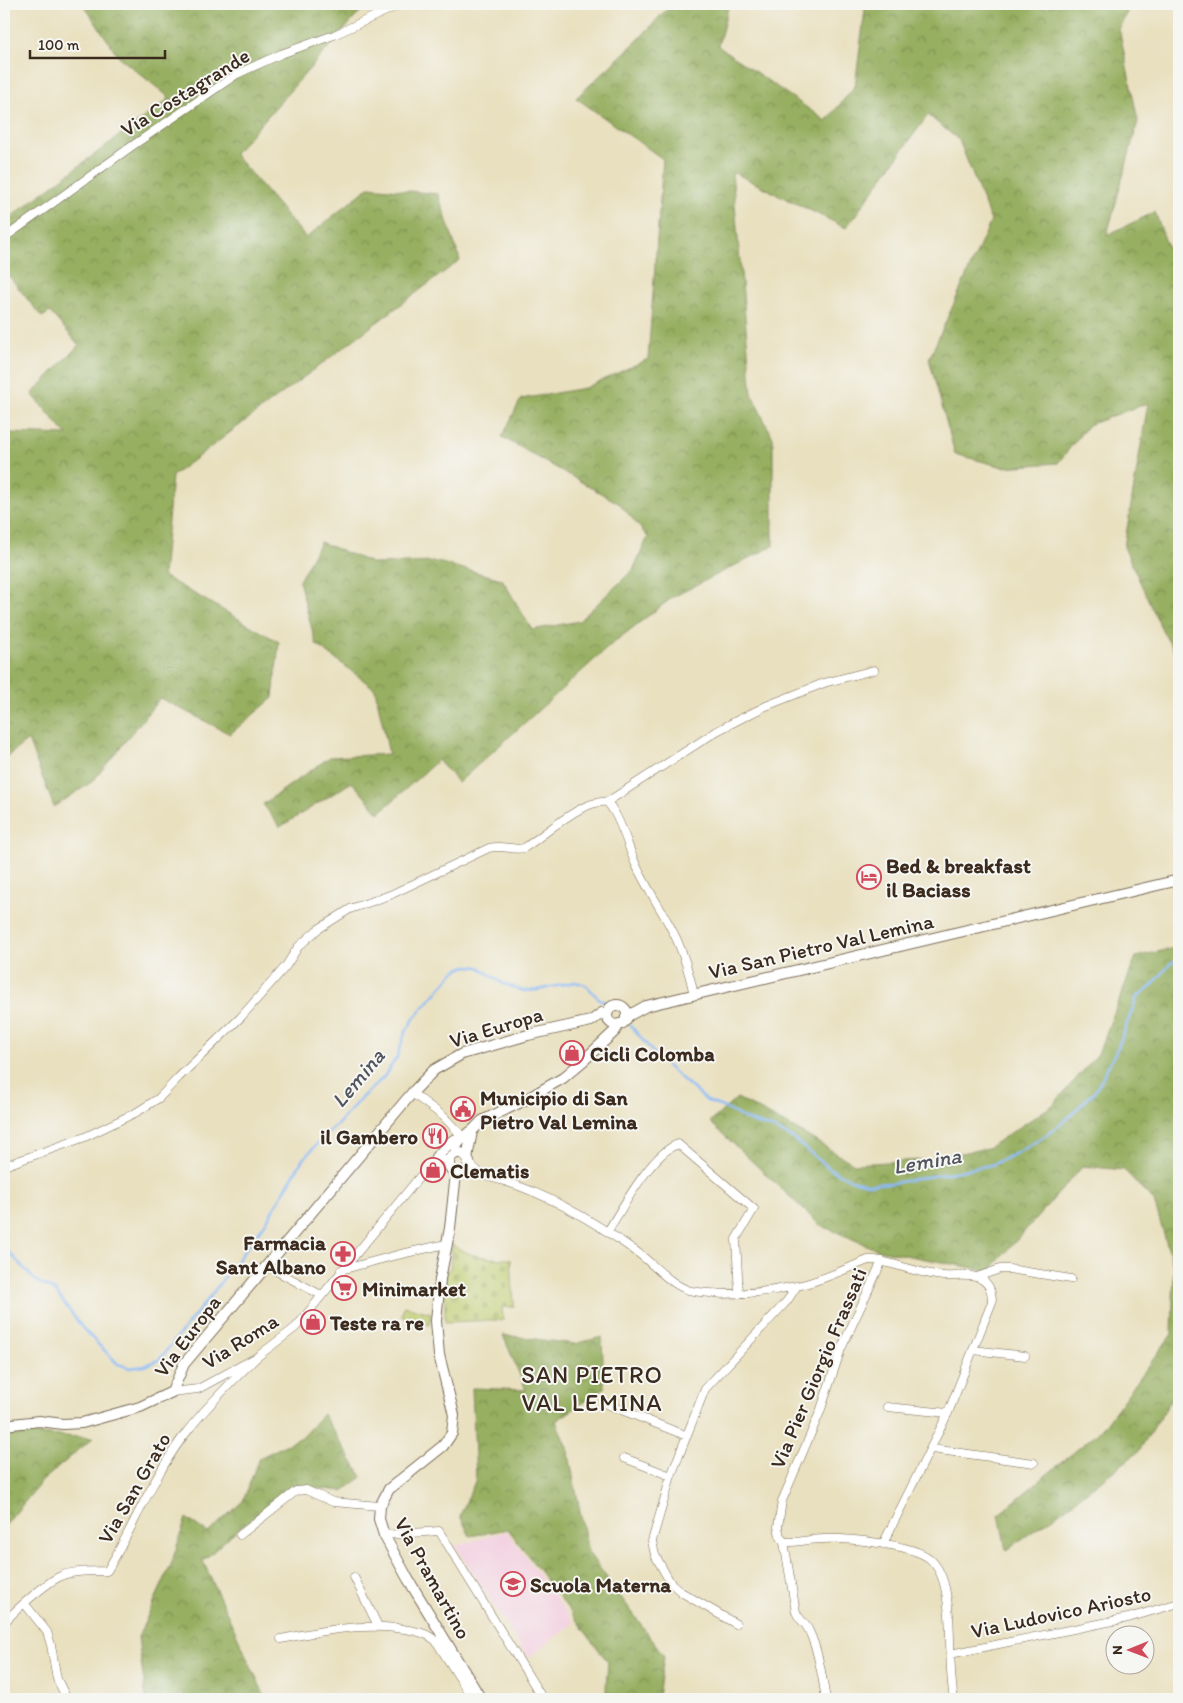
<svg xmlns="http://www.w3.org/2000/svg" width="1183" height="1703" font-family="Itim,sans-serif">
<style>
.built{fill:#f3cfe0}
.forest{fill:url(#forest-crowns);stroke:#686c3f}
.cemetery{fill:url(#cemetery-stones);stroke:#7c7a46}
.park{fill:url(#park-tufts);stroke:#7c7a46}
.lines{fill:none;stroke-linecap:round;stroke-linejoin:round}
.stream{stroke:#8bbaf6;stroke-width:2.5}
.minor-casing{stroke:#786a56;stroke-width:9}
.tertiary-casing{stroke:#786a56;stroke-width:12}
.minor{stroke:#fff;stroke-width:8}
.tertiary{stroke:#fff;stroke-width:10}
.labels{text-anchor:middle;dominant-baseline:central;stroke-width:4;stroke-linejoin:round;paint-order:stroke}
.street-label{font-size:21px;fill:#3b2a1e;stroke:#f6f6f2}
.poi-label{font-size:21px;font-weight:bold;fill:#3b2a1e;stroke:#f6f6f2;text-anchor:start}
.water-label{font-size:22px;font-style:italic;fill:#53555f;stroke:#f6f6f2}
.quarter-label{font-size:24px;letter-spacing:1px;fill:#3b2a1e;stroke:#f6f6f2}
</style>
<defs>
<pattern id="forest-crowns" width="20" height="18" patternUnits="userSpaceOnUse" patternTransform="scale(1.25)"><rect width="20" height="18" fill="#96af60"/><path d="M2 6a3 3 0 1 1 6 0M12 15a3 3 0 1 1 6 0" fill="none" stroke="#7c8f4f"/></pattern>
<pattern id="cemetery-stones" width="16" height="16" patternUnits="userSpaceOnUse" patternTransform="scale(1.25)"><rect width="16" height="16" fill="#bdcb6d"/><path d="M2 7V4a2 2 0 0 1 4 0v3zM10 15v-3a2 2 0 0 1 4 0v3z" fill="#a3ae5e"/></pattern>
<pattern id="park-tufts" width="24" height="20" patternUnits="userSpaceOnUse" patternTransform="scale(1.25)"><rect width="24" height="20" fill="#bdcb6d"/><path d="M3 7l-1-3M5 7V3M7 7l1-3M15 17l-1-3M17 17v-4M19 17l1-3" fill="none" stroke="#a3ae5e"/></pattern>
</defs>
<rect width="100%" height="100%" fill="#f6f6f2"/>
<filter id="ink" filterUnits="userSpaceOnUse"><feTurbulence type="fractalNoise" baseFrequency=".02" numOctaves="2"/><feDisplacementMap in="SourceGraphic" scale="10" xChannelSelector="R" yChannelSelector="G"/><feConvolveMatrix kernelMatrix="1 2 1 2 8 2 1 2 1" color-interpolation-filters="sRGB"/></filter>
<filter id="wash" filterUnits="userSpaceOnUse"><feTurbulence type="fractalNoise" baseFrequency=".0096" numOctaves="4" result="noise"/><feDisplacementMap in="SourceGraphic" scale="20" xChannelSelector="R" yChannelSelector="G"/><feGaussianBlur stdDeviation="1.12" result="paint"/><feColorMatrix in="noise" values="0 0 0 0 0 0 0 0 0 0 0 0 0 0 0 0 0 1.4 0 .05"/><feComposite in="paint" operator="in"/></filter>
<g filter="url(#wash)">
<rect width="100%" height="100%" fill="#e9e0bf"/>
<path class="built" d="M 507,1531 L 574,1623 L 528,1658 L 455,1546 Z"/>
<path class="forest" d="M 83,4 L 367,4 L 234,154 L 306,238 L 369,187 L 438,194 L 460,260 L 172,476 L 163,576 L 279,642 L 273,698 L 230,734 L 160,698 L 93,781 L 54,807 L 28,740 L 4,759 L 4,439 L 10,433 L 67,435 L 32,394 L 79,345 L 50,312 L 42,317 L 4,270 L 4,222 L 170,98 L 119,57 Z
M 683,4 L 729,4 L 718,46 L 826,121 L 855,86 L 865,10 L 863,4 L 1037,4 L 1045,8 L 1055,4 L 1131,4 L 1119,28 L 1138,121 L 1107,235 L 1155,212 L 1179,278 L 1179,659 L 1164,634 L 1124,547 L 1148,403 L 1088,425 L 1058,463 L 1003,467 L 955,454 L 929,359 L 991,221 L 959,140 L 928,115 L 846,228 L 732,172 L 752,395 L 773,438 L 773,546 L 673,597 L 614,642 L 458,783 L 438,760 L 379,813 L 352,782 L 280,827 L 263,804 L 330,757 L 389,754 L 375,689 L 316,644 L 299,581 L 320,542 L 374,564 L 437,562 L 502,579 L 532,630 L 579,621 L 633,570 L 648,537 L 620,504 L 502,437 L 521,399 L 585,388 L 648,359 L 663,159 L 576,98 L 638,40 L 665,11 Z
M 1179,947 L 1179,1102 L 1176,1101 L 1179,1110 L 1179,1388 L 1138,1452 L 1055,1516 L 1006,1550 L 999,1514 L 1102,1429 L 1172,1334 L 1174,1269 L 1154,1201 L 1124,1170 L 1083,1166 L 989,1271 L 878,1250 L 820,1225 L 710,1122 L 737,1098 L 797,1130 L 854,1164 L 923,1160 L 988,1148 L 1053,1105 L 1098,1054 L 1136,957 Z
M 503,1335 L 575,1344 L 602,1337 L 604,1388 L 556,1421 L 568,1450 L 588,1552 L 664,1656 L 658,1697 L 659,1699 L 605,1699 L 608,1662 L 508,1529 L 470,1536 L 460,1516 L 476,1479 L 472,1388 L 526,1390 Z
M 323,1414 L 362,1477 L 343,1491 L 295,1486 L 233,1533 L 203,1561 L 266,1699 L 146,1699 L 138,1637 L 171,1565 L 186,1518 L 208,1533 L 243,1501 L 259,1458 L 302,1437 Z
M 20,1433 L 93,1438 L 42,1481 L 4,1527 L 4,1436 Z"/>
<path class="cemetery" d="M 452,1244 C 468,1257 491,1259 511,1259 L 514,1307 L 502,1307 L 503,1320 L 445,1322 L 445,1270 L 450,1270 Z"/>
<path class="park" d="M 404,1306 L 431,1313 L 430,1325 L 402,1316 Z"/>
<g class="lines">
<path class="stream" d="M 631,1026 L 658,1058 L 707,1101 L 725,1108 L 749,1121 L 772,1128 L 792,1138 L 829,1168 L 851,1180 L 868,1184 L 894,1183 L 991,1165 L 1017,1153 L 1042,1138 L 1064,1122 L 1096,1090 L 1119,1045 L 1137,997 L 1152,986 L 1170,964 L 1179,959
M 4,1247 L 36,1281 L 55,1291 L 84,1330 L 118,1364 L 130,1368 L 144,1366 L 159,1360 L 211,1295 L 266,1222 L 303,1159 L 321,1140 L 340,1122 L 359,1100 L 383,1078 L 397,1057 L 405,1033 L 415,1017 L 456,970 L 467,966 L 479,967 L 502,983 L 523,991 L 538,990 L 575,982 L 586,985 L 597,997 L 606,1003"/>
</g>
</g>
<g filter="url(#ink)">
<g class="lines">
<defs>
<path id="minor" d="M 4,238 L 132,146 L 237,74 L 281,54 L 334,35 L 401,4
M 607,802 C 620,816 628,847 636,865 C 648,891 665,914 677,940 C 685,958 690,976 694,995
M 412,1093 L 443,1116 L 463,1137
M 468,1162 L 481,1174
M 4,1166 L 85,1137 L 137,1112 L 159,1098 L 179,1077 L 241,1017 L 286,966 L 298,947 L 317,930 L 350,909 L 390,895 L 489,848 C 503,844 512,851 524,848 C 545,835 582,799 607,802 L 717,731 L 740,719 L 766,706 L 824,683 L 874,670
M 464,1172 C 524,1180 585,1215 634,1250 C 652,1262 668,1283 688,1290 C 699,1293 711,1293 722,1294 C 747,1294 773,1291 797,1286 C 822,1281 845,1269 868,1260 L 875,1260 C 898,1264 920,1274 943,1276 C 954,1277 971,1273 981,1279 C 990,1284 992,1292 992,1302 L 948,1413 L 883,1544
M 608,1231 C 622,1208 653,1152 678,1144 L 754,1209 L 736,1239 L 739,1294
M 882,1261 L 841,1349 L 820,1412 L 782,1501 L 778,1527 L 780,1536 L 784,1542 C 797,1543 809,1539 822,1539 C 845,1538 913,1544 930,1559 C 945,1572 947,1597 949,1615 C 951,1643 949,1672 954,1699
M 267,1266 L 321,1295
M 341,1270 L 397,1255 L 446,1244
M 977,1277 L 1000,1269 L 1009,1269 L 1071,1279
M 973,1350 L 1025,1356
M 172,1392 L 198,1389 L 257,1357 L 296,1327 L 431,1163 L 436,1157 L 449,1161
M 604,1403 L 687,1436
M 887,1407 L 948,1413
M 932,1449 L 1034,1463
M 624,1458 L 671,1476
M 240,1535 L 296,1491 L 306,1490 L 333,1502 L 380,1506
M 384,1535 L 439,1531 L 543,1699
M 784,1542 L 796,1612 C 799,1620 806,1623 809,1631 C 819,1652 822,1677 826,1699
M 354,1577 L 378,1626
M 25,1604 L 47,1632 L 51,1645 L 57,1679 L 67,1699
M 4,1623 C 14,1611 47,1582 61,1576 C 74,1570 92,1572 107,1571 C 133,1528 152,1479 182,1438 C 204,1409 231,1382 257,1357
M 736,1624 L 681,1592 L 670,1582 L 655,1555 L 652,1541 L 671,1476 L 705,1389 L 787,1301 L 797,1286
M 281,1639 C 320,1631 356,1624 396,1628 C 410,1630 425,1631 436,1641 L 471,1696 L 478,1693
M 950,1654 L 1128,1618 L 1179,1603"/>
<path id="tertiary" d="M607 1015a10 10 0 1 1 20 0a10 10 0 1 1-20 0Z
M 626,1017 L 646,1006 L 1179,880
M449 1163a10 10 0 1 1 20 0a10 10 0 1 1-20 0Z
M 455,1154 L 457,1145 L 463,1137 L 472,1131 L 482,1121 L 525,1100 L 563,1078 L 583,1061 L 615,1031 L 619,1024
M 436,1157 L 452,1141 L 462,1137
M 467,1158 L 472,1131
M 456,1173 L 450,1228 L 440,1279 L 436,1321 L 439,1355 L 454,1415 L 452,1433 L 443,1446 L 389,1489 L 380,1506 L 379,1519 L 384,1535 L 408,1579 L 481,1699
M 4,1425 L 39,1421 L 63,1424 L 82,1423 L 140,1407 L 172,1392 L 184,1364 L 412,1093 L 434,1070 L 462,1054 L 528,1035 L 591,1021 L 602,1013 L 608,1012"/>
</defs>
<use href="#minor" class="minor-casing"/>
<use href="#tertiary" class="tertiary-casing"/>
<use href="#minor" class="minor"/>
<use href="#tertiary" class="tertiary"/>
</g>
</g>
<defs>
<symbol id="hotel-ring" viewBox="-11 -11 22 22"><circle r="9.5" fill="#f6f6f2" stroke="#d1495b" stroke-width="1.5"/><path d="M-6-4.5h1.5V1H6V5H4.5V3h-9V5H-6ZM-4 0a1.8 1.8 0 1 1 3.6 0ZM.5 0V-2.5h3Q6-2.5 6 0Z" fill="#d1495b"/></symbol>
<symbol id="shop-ring" viewBox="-11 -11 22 22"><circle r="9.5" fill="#f6f6f2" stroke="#d1495b" stroke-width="1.5"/><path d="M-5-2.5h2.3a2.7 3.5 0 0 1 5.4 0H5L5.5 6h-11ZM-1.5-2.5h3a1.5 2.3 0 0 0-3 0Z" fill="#d1495b"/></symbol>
<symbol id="civic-ring" viewBox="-11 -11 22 22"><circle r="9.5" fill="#f6f6f2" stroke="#d1495b" stroke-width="1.5"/><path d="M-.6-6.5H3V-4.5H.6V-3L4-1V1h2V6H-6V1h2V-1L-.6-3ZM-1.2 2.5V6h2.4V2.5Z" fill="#d1495b"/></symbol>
<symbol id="restaurant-ring" viewBox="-11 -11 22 22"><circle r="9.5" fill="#f6f6f2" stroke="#d1495b" stroke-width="1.5"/><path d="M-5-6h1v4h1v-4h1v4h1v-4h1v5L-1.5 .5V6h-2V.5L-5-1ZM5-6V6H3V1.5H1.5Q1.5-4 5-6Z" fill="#d1495b"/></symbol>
<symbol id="pharmacy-ring" viewBox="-11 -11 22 22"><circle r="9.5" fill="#f6f6f2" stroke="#d1495b" stroke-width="1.5"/><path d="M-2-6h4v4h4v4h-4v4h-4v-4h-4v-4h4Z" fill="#d1495b"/></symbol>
<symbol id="supermarket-ring" viewBox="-11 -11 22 22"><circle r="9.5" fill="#f6f6f2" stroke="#d1495b" stroke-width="1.5"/><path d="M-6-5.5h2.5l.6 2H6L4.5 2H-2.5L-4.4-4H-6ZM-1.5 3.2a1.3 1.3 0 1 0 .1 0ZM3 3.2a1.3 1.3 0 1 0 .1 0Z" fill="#d1495b"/></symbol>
<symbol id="school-ring" viewBox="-11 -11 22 22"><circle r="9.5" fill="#f6f6f2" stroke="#d1495b" stroke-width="1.5"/><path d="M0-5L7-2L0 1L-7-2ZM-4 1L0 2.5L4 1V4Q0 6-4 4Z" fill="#d1495b"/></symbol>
</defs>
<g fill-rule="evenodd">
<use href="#hotel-ring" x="855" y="863" width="28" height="28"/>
<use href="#shop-ring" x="558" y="1039" width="28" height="28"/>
<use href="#civic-ring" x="449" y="1095" width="28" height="28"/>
<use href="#restaurant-ring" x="421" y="1122" width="28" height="28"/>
<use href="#shop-ring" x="419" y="1156" width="28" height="28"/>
<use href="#pharmacy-ring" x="329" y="1240" width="28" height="28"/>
<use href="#supermarket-ring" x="330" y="1274" width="28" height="28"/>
<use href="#shop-ring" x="299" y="1308" width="28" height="28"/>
<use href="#school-ring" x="499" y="1570" width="28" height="28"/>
</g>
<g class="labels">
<g class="street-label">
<text transform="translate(185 92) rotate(-32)">Via Costagrande</text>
<text transform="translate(821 946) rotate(-13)">Via San Pietro Val Lemina</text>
<text transform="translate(496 1027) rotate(-17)">Via Europa</text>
<text transform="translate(187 1336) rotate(-53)">Via Europa</text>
<text transform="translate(240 1341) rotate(-32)">Via Roma</text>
<text transform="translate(818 1368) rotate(-67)">Via Pier Giorgio Frassati</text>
<text transform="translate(134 1488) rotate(-60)">Via San Grato</text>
<text transform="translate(433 1578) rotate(61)">Via Pramartino</text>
<text transform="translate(1061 1612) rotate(-12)">Via Ludovico Ariosto</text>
</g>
<g class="poi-label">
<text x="886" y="865">Bed &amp; breakfast<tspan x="886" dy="24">il Baciass</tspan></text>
<text x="590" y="1053">Cicli Colomba</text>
<text x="480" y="1097">Municipio di San<tspan x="480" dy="24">Pietro Val Lemina</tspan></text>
<text x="418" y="1136" text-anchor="end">il Gambero</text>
<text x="450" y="1170">Clematis</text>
<text x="326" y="1242" text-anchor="end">Farmacia<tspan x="326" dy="24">Sant Albano</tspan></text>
<text x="362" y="1288">Minimarket</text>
<text x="330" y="1322">Teste ra re</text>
<text x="530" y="1584">Scuola Materna</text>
</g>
<g class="water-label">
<text transform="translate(358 1078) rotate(-50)">Lemina</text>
<text transform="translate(927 1161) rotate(-10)">Lemina</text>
</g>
<g class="quarter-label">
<text x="592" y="1374">SAN PIETRO<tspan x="592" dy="28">VAL LEMINA</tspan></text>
</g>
</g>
<rect width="1183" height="1703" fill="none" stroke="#f6f6f2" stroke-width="20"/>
<g transform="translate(1130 1650) rotate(269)"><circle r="24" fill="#f6f6f2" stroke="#aba49d"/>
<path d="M0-4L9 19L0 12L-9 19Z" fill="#d1495b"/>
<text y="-8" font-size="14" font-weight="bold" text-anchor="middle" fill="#3b2a1e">N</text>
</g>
<path d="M30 50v8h135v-8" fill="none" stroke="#3b2a1e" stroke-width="2.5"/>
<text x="38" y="50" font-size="15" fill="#3b2a1e" stroke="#f6f6f2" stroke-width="4" paint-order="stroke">100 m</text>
</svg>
